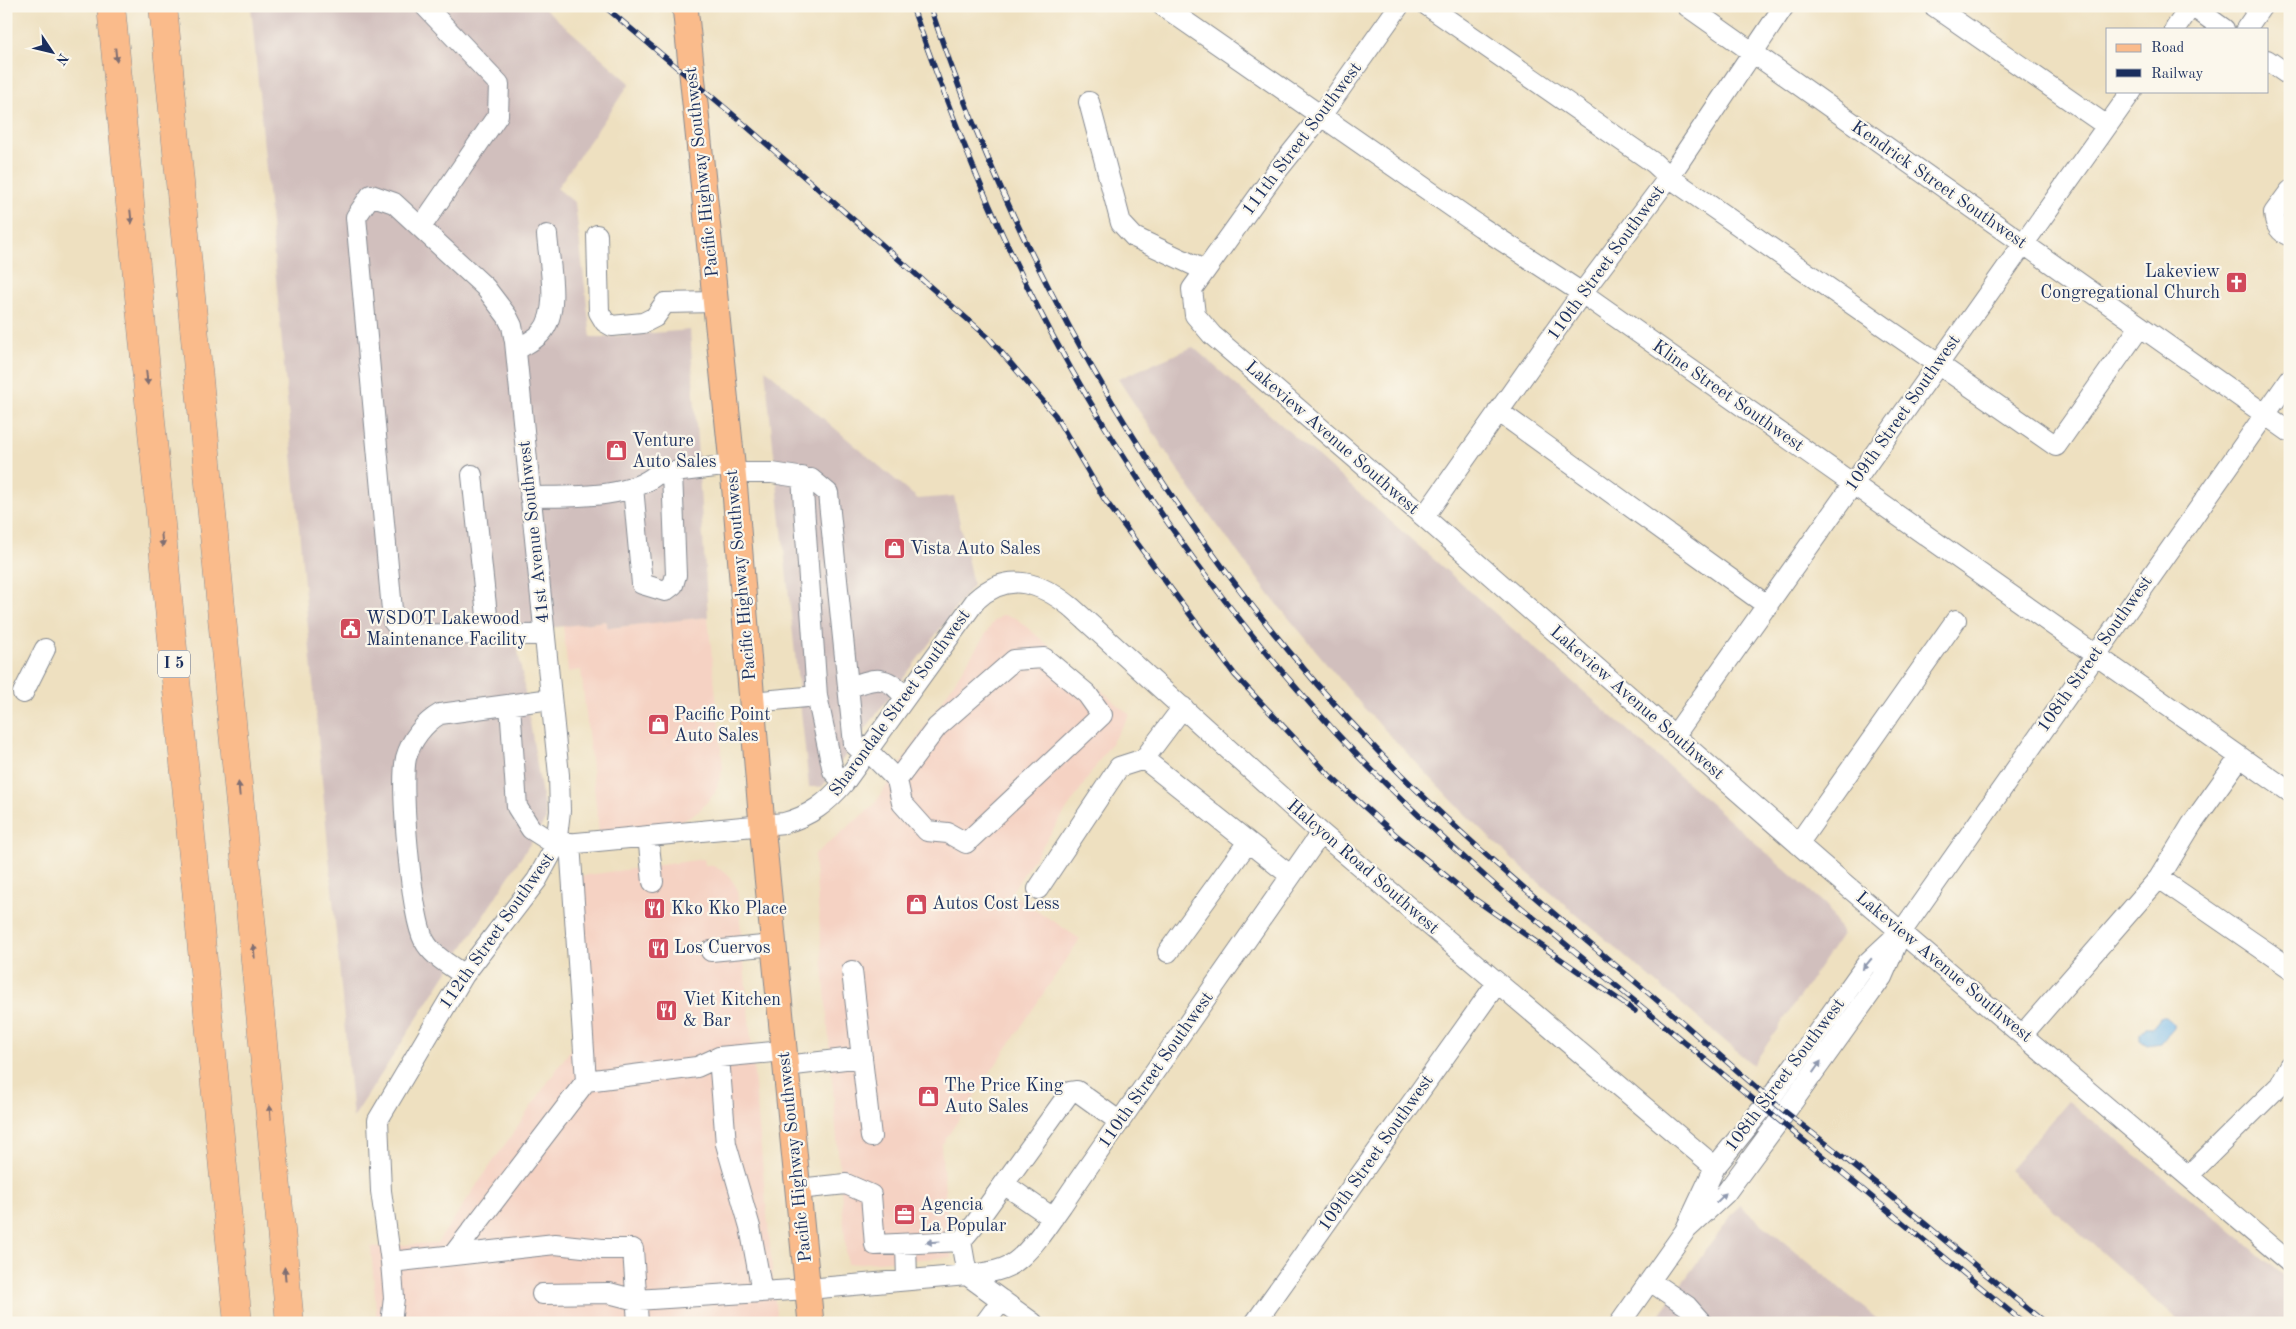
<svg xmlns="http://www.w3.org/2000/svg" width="2296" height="1329" font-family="'Old Standard TT',serif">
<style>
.built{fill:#f5d2c3}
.industrial{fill:#d1bfbd}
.water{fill:#72b7e9;stroke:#4673a4}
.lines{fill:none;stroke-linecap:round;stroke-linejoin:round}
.minor-casing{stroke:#84888f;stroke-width:22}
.major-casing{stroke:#84888f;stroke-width:27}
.highway-casing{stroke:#84888f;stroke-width:29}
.minor{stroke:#fff;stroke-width:20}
.major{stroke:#fabb8b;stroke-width:25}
.highway{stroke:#fabb8b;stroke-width:28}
.rail-casing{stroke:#1b2f5e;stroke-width:5.5}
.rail{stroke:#fbf7ec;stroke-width:4;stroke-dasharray:11;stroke-linecap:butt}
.oneway{fill:#7f6e72}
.oneway2{fill:#8d97ae}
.labels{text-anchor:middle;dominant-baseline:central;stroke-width:4.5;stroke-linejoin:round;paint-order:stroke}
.shield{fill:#fbf7ec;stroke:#5e6b89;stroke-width:1}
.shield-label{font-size:16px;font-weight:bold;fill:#1b2f5e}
.street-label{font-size:18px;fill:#1b2f5e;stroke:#fbf7ec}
.poi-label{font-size:18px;fill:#1b2f5e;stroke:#fbf7ec;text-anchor:start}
</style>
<rect width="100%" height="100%" fill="#fbf7ec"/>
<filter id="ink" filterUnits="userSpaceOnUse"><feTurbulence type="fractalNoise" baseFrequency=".02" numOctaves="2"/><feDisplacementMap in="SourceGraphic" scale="10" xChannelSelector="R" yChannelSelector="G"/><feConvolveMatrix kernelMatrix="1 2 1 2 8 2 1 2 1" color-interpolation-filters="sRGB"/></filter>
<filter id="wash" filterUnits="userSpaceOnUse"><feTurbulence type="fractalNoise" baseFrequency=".0096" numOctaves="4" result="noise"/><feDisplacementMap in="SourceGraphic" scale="20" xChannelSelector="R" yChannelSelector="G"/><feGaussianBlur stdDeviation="1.12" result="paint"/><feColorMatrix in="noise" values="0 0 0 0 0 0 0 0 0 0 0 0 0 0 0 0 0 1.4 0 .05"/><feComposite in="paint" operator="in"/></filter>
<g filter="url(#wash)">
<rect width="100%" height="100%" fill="#eee0c0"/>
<path class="built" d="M 1003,615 L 1016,618 L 1130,715 L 1011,893 L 1080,939 L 941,1146 L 951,1257 L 847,1264 L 814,855 L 874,805 L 994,621 Z
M 708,617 L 723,768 L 715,793 L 698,812 L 676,823 L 599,832 L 581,670 L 568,672 L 563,626 L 607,621 L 609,628 Z
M 704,859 L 705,865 L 713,866 L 727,873 L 737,888 L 777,1323 L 377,1323 L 371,1247 L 437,1243 L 577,1040 L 573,877 Z"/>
<path class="industrial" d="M 251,6 L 542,6 L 630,83 L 557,188 L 575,203 L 591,338 L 690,330 L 708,617 L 608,628 L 606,621 L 515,632 L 546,819 L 353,1118 Z
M 1193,347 L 1827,906 L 1842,934 L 1753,1065 L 1516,863 L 1464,813 L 1364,708 L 1271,597 L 1191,490 L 1118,379 Z
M 765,369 L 918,499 L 954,496 L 973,585 L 822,787 L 809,787 Z
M 2068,1101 L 2228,1228 L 2290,1282 L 2290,1323 L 2181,1323 L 2009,1170 Z
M 1739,1205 L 1882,1323 L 1653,1323 Z"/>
<path class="water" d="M 2161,1017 L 2166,1017 L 2174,1024 L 2174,1028 L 2161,1043 L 2147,1045 L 2140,1040 L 2140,1034 L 2146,1027 L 2153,1027 Z"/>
</g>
<g filter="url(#ink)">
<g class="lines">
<defs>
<path id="minor" d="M 1163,6 L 1481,227 L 1582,293 L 2290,792
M 1399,6 L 1321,116 L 1276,172 L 1192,289 L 1195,315 L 1212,335 L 1424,517 L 1820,863 L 2290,1263
M 1428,6 L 1654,163 L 1669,177 L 2056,446 L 2140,327
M 1687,6 L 2290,432
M 1934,6 L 2107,126
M 2192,6 L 2224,29
M 2175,29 L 2191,6
M 2246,29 L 2262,6
M 2267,60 L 2290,76
M 1089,102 L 1121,223 L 1134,237 L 1204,270
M 2290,191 L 2274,213 C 2275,224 2279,232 2290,236
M 421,227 L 498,115 L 499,84 L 425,6
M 597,235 L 599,312 L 605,322 L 612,326 L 643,323 L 655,317 L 665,303 L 715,302
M 516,350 C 524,345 535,340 541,333 C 561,311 549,263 547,235
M 1498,411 L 1768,606
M 733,473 L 772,473 L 811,479 L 828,493 L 854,744 L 865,754
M 472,475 L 489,634
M 802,477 L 817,696
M 633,487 L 642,584 L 665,591 L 673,585 L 676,575 L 672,472
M 530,497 C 567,496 628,500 657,474 L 732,465
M 1424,517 L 1582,293 L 1669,177 L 1784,6
M 848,688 C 874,678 887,673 905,698
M 23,693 L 45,649
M 752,702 L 817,696 L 833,771 L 844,783
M 510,705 L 517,807 L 531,829 L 556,845 L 560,811 L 559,775 L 515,342 L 512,326 L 507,316 L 485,287 L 394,203 L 371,195 L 356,217 L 393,621 L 401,631 L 414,634 L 544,635
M 1183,707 L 1144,759 L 1291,876
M 1675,735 L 2132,91
M 868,751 L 897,780 L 902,803 L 927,831 L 948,833 L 966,843 L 1102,715 L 1087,694 L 1044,658 L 1014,660 L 937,727 L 897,780
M 648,836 L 653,882
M 570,843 L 586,1081
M 1798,844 L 1956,620
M 2159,878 L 2290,968
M 1038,889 L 1119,767 L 1144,759
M 711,951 L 774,945
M 1168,952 L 1248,842
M 852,971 L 871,1137
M 464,975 C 450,965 432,956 424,940 C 411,915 400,786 406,758 C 411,740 424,723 440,714 L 551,699
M 2023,1034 L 2159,878 L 2192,824 L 2240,757
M 719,1057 L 726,1144 L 750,1227 L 762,1292
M 786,1066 L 862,1057
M 1120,1122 L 1077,1091 L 1070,1092 L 975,1224 L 961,1241 L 967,1275 C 985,1273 1005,1272 1020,1258 C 1036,1244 1049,1223 1062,1205 C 1080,1178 1099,1151 1118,1124 C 1186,1027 1253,930 1321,833
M 2188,1176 L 2280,1085 L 2290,1066
M 1004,1184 L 1053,1218
M 798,1189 L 846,1184 L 871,1195 L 875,1245 L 961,1241
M 1685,1231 L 1725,1194 L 1779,1121 L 1882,977 L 1902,931 L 2290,379
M 906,1244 L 907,1280
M 453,1255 L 586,1081 L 697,1067 L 719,1057 L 784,1051
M 391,1262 L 555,1244 L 602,1249 L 633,1249 L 638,1323
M 1650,1281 L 1687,1306 L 1702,1323
M 542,1294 L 609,1293 L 636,1300 L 808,1289 L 967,1275 L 1033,1323
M 391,1323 L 394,1298 L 391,1262 L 381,1191 L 378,1120 L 464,975 L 537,880 L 556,845 L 784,823 C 810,816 827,803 844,783 L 976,600 C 1009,570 1041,583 1071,607 L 1321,833 L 1715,1167
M 985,1323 L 1002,1300
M 1255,1323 L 1497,983
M 1620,1323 L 1685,1231 L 1715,1167 L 1770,1099 L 1868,962 L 1897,935"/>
<path id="major" d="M 685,6 L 735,492 L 762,825 L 811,1323"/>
<path id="highway" d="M 111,6 L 238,1323
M 163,6 L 290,1323"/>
</defs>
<use href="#minor" class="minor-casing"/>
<use href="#major" class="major-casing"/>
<use href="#highway" class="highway-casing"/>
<use href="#minor" class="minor"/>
<use href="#major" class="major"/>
<use href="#highway" class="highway"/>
<defs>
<path id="rail" d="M 604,6 L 730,112 L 989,338 L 1055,415 L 1105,500 L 1235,675 L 1330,776 L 1397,836 L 1473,898 L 1635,1011
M 912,6 C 945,98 979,188 1022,276 C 1108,451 1224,615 1358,756 C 1403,802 1451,846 1499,889 L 2024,1323
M 930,6 C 1023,283 1174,537 1376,749 C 1459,836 1553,913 1645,990 C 1687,1026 1729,1064 1771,1100 C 1796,1121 1822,1140 1847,1160 C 1914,1214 1979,1269 2045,1323"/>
</defs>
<use href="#rail" class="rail-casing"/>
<use href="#rail" class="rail"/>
</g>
<defs><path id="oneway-solid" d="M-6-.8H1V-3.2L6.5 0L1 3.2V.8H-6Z" transform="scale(1.25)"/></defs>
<g class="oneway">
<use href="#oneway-solid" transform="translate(116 55) rotate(84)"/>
<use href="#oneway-solid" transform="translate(131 217) rotate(84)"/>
<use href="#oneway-solid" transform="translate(147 378) rotate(84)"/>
<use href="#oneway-solid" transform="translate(162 540) rotate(84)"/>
<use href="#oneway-solid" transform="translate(239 789) rotate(-95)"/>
<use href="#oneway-solid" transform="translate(254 951) rotate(-95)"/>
<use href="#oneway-solid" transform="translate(270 1112) rotate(-95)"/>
<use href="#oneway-solid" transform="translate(285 1274) rotate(-95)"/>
</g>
<g class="oneway2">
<use href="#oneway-solid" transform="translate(1867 964) rotate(130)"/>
<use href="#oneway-solid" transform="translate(1817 1067) rotate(-55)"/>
<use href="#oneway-solid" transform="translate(1721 1198) rotate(-45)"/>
<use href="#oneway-solid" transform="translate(933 1242) rotate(177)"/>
</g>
</g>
<defs>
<symbol id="church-square" viewBox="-11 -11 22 22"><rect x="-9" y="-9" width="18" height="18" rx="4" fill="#d1495b" stroke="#fbf7ec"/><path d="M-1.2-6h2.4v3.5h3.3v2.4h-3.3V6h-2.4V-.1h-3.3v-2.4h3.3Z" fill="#fff"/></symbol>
<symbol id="shop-square" viewBox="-11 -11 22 22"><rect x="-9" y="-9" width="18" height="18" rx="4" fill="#d1495b" stroke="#fbf7ec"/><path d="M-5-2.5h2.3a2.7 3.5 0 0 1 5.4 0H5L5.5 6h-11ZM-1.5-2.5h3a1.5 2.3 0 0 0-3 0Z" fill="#fff"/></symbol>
<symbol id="civic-square" viewBox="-11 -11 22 22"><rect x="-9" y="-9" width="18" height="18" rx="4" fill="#d1495b" stroke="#fbf7ec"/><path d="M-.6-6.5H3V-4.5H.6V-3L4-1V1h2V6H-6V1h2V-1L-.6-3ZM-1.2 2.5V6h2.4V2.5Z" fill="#fff"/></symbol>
<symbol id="restaurant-square" viewBox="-11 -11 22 22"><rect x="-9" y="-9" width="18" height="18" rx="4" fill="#d1495b" stroke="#fbf7ec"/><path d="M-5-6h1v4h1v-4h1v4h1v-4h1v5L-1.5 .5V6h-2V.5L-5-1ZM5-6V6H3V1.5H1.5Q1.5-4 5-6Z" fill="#fff"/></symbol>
<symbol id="office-square" viewBox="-11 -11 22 22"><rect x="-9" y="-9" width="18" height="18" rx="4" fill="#d1495b" stroke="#fbf7ec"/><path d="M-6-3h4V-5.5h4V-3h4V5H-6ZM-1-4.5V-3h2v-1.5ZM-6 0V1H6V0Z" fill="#fff"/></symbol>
</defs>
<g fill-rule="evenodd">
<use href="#church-square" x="2224" y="270" width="25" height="25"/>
<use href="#shop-square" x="604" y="438" width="25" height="25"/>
<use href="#shop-square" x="882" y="536" width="25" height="25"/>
<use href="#civic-square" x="338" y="616" width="25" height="25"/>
<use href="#shop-square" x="646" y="712" width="25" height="25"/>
<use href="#shop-square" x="904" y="892" width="25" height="25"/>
<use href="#restaurant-square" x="642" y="896" width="25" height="25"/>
<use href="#restaurant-square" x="646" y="936" width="25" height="25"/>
<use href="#restaurant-square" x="654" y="998" width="25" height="25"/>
<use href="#shop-square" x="916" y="1084" width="25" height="25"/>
<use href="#office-square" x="892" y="1202" width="25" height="25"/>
</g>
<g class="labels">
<rect class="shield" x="158" y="650.5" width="32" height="27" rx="4"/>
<g class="shield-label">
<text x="174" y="664">I 5</text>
</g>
<g class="street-label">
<text transform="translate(1302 139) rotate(-53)">111th Street Southwest</text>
<text transform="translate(702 172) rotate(-96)">Pacific Highway Southwest</text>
<text transform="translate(1939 185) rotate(35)">Kendrick Street Southwest</text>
<text transform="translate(1606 263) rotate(-54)">110th Street Southwest</text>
<text transform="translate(1728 396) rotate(35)">Kline Street Southwest</text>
<text transform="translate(1903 413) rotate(-55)">109th Street Southwest</text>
<text transform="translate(1332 438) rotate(41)">Lakeview Avenue Southwest</text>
<text transform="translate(534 532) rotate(-96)">41st Avenue Southwest</text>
<text transform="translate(741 575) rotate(-95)">Pacific Highway Southwest</text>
<text transform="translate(2095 654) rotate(-55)">108th Street Southwest</text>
<text transform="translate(900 703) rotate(-54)">Sharondale Street Southwest</text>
<text transform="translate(1637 703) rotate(41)">Lakeview Avenue Southwest</text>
<text transform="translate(1363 867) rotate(41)">Halcyon Road Southwest</text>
<text transform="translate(497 931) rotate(-55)">112th Street Southwest</text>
<text transform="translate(1944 967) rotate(40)">Lakeview Avenue Southwest</text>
<text transform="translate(1156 1070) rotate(-55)">110th Street Southwest</text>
<text transform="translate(1785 1075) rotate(-53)">108th Street Southwest</text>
<text transform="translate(1376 1153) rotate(-55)">109th Street Southwest</text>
<text transform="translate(795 1157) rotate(-96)">Pacific Highway Southwest</text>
</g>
<g class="poi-label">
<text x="2220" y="272" text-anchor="end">Lakeview<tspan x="2220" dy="21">Congregational Church</tspan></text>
<text x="632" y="441">Venture<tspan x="632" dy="21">Auto Sales</tspan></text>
<text x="910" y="549">Vista Auto Sales</text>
<text x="366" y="619">WSDOT Lakewood<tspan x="366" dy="21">Maintenance Facility</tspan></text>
<text x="674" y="715">Pacific Point<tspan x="674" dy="21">Auto Sales</tspan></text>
<text x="932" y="904">Autos Cost Less</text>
<text x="671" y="909">Kko Kko Place</text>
<text x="674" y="948">Los Cuervos</text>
<text x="683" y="1000">Viet Kitchen<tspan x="683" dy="21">&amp; Bar</tspan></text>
<text x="944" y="1086">The Price King<tspan x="944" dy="21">Auto Sales</tspan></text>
<text x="920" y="1205">Agencia<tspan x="920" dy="21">La Popular</tspan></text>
</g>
</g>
<rect width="2296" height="1329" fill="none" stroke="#fbf7ec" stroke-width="25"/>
<rect x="2106" y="28" width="162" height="65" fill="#fbf7ec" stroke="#a1a7b3"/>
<rect x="2116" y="44" width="25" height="8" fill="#fabb8b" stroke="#a1a7b3"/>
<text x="2151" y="52" font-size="15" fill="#1b2f5e">Road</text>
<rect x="2116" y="69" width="25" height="8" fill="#1b2f5e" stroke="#a1a7b3"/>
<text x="2151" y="78" font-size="15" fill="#1b2f5e">Railway</text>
<g transform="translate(52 52) rotate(125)" stroke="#fbf7ec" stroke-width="4" paint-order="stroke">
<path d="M0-4L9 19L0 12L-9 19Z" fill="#1b2f5e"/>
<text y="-8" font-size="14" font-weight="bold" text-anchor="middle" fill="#1b2f5e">N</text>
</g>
</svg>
